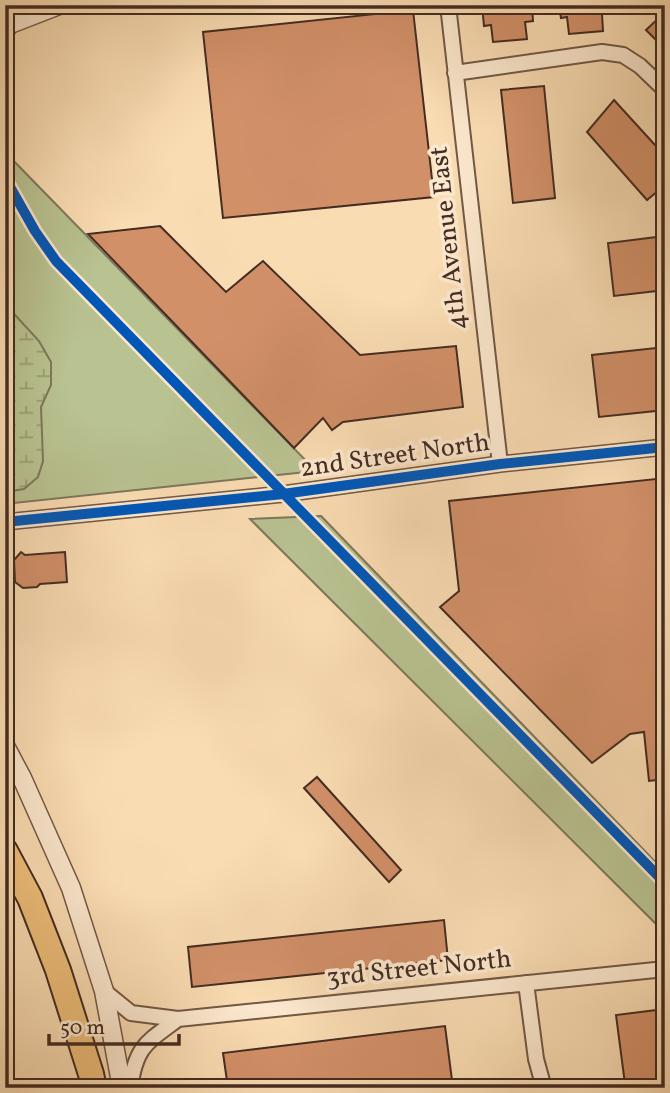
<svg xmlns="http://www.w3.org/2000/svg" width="670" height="1093" font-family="Vollkorn,serif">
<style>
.green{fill:#b9c291;stroke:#7e775a;stroke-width:2}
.wetland{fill:url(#wetland-marsh);stroke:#7e775a;stroke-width:2}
.building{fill:#d29069;stroke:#442c22;stroke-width:2}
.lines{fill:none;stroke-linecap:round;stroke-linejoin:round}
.minor-casing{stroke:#725846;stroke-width:18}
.tertiary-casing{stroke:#725846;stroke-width:21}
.motorway-casing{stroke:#442c22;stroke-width:28}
.minor{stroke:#fce8ce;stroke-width:14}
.tertiary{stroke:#fce8ce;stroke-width:18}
.motorway{stroke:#edbe7a;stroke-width:24}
.cycleway-casing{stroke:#fce8ce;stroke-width:15}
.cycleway{stroke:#0057b8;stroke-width:10}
.labels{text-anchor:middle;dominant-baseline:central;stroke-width:7;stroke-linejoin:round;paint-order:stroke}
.street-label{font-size:26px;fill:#442c22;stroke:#fce8ce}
</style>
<defs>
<pattern id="wetland-marsh" width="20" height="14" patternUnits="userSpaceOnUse" patternTransform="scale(1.75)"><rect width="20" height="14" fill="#b9c291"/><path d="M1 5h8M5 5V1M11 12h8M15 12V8" fill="none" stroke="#989e76"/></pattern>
</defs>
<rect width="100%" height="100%" fill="#fadcb3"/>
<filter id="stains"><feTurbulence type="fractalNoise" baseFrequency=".00286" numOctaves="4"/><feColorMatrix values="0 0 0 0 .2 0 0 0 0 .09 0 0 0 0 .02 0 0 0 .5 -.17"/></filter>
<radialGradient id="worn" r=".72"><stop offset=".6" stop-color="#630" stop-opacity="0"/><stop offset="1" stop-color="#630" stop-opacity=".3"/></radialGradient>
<path class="green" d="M 5,152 L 316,471 L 5,504 Z
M 321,516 L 665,872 L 665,933 L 250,519 Z"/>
<path class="wetland" d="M 5,304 L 39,341 L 51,362 L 51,385 L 41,407 L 43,461 L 38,477 L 24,489 L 5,492 Z"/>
<path class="building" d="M 482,5 L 532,5 L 533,21 L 525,22 L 527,39 L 493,42 L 491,25 L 484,26 Z
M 559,5 L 609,5 L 610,13 L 602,14 L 603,31 L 569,34 L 567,17 L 561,18 Z
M 413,10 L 434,197 L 223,218 L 203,32 Z
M 665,12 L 665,49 L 646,30 Z
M 544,86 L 555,198 L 513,203 L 501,90 Z
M 614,100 L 665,156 L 665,185 L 647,200 L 587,132 Z
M 160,226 L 226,292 L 263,261 L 360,355 L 456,346 L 463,407 L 343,422 L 332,430 L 323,418 L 294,448 L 88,234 Z
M 665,236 L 665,290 L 614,296 L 608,243 Z
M 665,347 L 665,410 L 599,417 L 592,355 Z
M 665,478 L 665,779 L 649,781 L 644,732 L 630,734 L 592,763 L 440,607 L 459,591 L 449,501 Z
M 21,552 L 25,555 L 65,552 L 67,582 L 40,584 L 37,587 L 23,588 L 15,582 L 14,560 Z
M 317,777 L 401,870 L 389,882 L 304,788 Z
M 444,920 L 448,960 L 192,987 L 188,947 Z
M 665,1009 L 665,1078 L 625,1084 L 616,1015 Z
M 445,1026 L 453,1088 L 228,1088 L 223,1053 Z"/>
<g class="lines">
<defs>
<path id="minor" d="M 448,5 L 500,464
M 455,73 L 602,52 L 623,55 L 640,66 L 665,90
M 5,522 L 283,494 L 500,464 L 665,447
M 526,983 L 536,1059 L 544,1088
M 104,991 L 131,1013 L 178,1019 L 665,969
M 130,1088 C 136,1046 146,1043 178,1019"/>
<path id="tertiary" d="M 5,30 L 10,24 L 59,5
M 5,746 L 22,778 L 71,888 L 104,991 L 122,1088"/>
<path id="motorway" d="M 5,851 L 30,898 L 58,970 L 91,1074 L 94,1088"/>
</defs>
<use href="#minor" class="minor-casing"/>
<use href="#tertiary" class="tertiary-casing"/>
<use href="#motorway" class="motorway-casing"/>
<use href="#minor" class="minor"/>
<use href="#tertiary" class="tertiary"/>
<use href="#motorway" class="motorway"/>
<defs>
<path id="cycleway" d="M 5,178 L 35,231 L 56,261 L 665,883
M 5,522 L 283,494 L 500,464 L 665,447"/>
</defs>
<use href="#cycleway" class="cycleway-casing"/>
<use href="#cycleway" class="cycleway"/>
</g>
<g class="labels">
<g class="street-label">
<text transform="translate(449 238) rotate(-96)">4th Avenue East</text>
<text transform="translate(395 456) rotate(-8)">2nd Street North</text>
<text transform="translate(419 969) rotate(-6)">3rd Street North</text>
</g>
</g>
<rect width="670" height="1093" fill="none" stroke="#fadcb3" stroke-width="28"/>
<rect x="7" y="7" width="656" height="1079" fill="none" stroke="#442c22" stroke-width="3.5"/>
<rect x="14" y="14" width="642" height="1065" fill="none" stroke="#442c22" stroke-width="2"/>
<path d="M49 1034v10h130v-10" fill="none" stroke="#442c22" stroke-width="3.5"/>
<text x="60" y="1034" font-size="21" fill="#442c22" stroke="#fce8ce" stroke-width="5" paint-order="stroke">50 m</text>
<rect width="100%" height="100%" filter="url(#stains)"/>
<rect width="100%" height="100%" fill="url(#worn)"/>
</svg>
